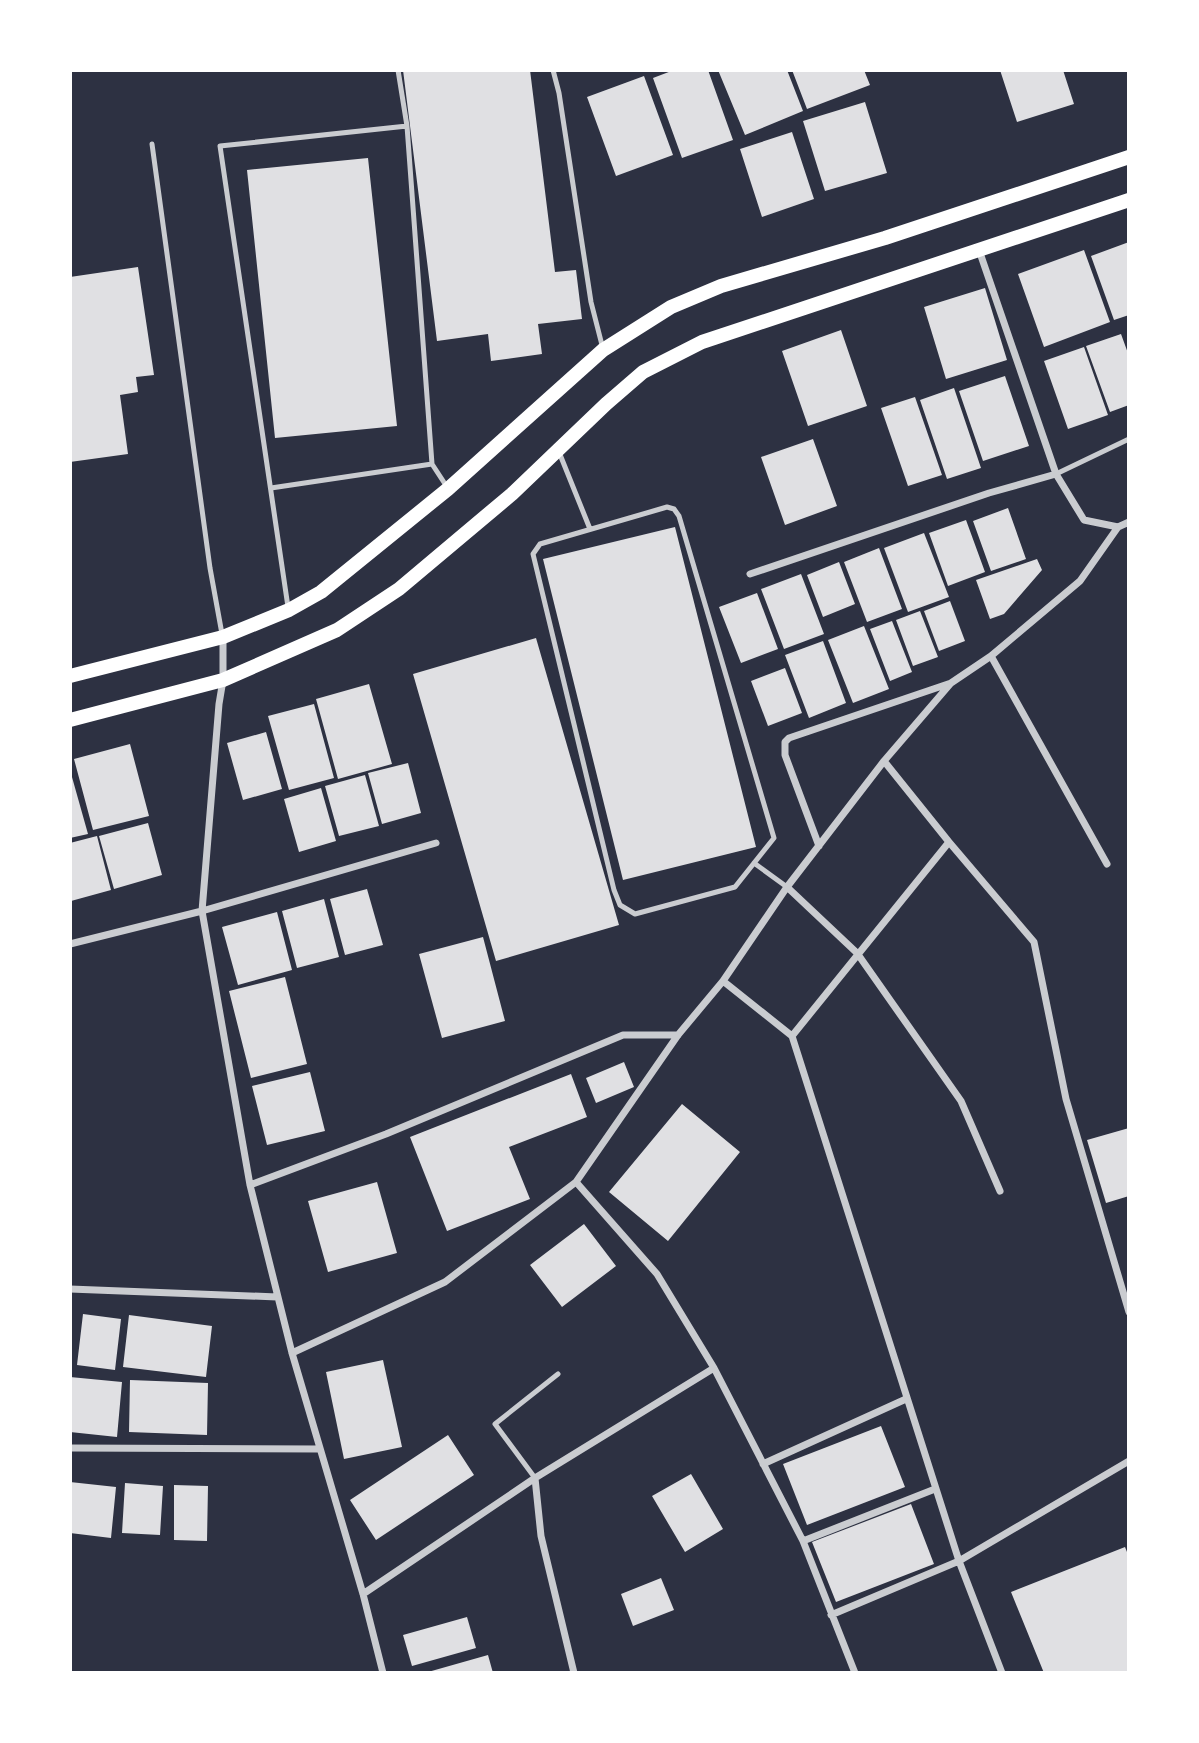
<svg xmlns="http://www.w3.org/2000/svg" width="1199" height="1743" font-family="Literata,serif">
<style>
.building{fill:#e0e0e3}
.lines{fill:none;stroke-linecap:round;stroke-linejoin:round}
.service{stroke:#caccd0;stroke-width:5}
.minor{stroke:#caccd0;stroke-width:7}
.secondary{stroke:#fff;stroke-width:14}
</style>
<rect width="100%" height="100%" fill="#2d3142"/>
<path class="building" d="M 403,70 L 530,70 L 555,272 L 576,270 L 582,319 L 538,324 L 542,354 L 491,361 L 488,334 L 437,341 Z
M 674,70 L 708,70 L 733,140 L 682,158 L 653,78 Z
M 718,70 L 787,70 L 803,111 L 745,135 Z
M 792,70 L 864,70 L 870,85 L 807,109 Z
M 1000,70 L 1063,70 L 1074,104 L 1017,122 Z
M 644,76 L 673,155 L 616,176 L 587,97 Z
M 865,102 L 887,173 L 825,191 L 803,121 Z
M 792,132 L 814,199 L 762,217 L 740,149 Z
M 368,158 L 397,426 L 275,438 L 247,170 Z
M 1129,242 L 1129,315 L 1114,320 L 1091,256 Z
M 1084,250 L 1110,322 L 1044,347 L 1018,274 Z
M 138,267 L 154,375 L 136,377 L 138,392 L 120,395 L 128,454 L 70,462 L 70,277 Z
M 985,288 L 1007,360 L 946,379 L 924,307 Z
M 841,330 L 867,406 L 808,426 L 782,351 Z
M 1121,334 L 1129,356 L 1129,405 L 1110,412 L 1086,346 Z
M 1084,347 L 1108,415 L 1068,429 L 1044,361 Z
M 1005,376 L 1029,446 L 983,461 L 959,391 Z
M 954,388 L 981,468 L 947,479 L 920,400 Z
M 915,397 L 942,475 L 908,486 L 881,408 Z
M 813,439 L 837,506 L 785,525 L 761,457 Z
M 1008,508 L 1026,559 L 991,571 L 973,521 Z
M 966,520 L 985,572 L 948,586 L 929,533 Z
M 675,527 L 756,847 L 623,880 L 543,559 Z
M 924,533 L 949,597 L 908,612 L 884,548 Z
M 879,548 L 902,609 L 867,622 L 844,562 Z
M 1037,559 L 1042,570 L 1004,614 L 990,619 L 976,580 Z
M 839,562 L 855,604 L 823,617 L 807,575 Z
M 801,574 L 824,634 L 784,649 L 761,589 Z
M 757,593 L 778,649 L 741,663 L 719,607 Z
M 950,601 L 965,641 L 939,651 L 924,611 Z
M 920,611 L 938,657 L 913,666 L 896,620 Z
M 892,621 L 912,672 L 890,681 L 870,629 Z
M 864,626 L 889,689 L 853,703 L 828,640 Z
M 536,638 L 619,925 L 496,961 L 413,674 Z
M 823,641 L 846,703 L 809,718 L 785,655 Z
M 785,668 L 802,713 L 768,726 L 751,681 Z
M 369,684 L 392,764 L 338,779 L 316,699 Z
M 314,704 L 334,778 L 289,790 L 268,716 Z
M 266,732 L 282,789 L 243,800 L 227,743 Z
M 130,744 L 149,816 L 93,830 L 74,759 Z
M 408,763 L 421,813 L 382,824 L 368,773 Z
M 70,770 L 88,834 L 70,838 Z
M 365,775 L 379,826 L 339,836 L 325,786 Z
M 321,788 L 336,841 L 299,852 L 284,799 Z
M 148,823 L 162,875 L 114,889 L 99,836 Z
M 97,836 L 111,890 L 71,901 L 70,843 Z
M 367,889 L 383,945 L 345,955 L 330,899 Z
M 324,899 L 339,957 L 297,968 L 282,911 Z
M 277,912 L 292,970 L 238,985 L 222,927 Z
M 483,937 L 505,1021 L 442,1038 L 419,954 Z
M 285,977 L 307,1064 L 251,1078 L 229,991 Z
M 624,1062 L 634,1087 L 596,1103 L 586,1078 Z
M 310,1072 L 325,1131 L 267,1145 L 252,1086 Z
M 571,1074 L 587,1117 L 509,1147 L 530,1199 L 447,1231 L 410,1137 Z
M 682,1104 L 740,1152 L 668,1241 L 609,1192 Z
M 1129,1128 L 1129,1196 L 1106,1203 L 1087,1140 Z
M 377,1182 L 397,1253 L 328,1272 L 308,1201 Z
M 584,1224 L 616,1266 L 562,1307 L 530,1265 Z
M 83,1314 L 121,1319 L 115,1370 L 77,1365 Z
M 129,1315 L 212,1326 L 206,1377 L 123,1367 Z
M 383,1360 L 402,1447 L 344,1459 L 326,1372 Z
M 70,1377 L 122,1382 L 117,1437 L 70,1432 Z
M 130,1380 L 208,1383 L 207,1435 L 129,1432 Z
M 881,1426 L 905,1487 L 807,1525 L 783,1464 Z
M 448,1435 L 474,1475 L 376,1540 L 350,1500 Z
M 691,1474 L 723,1529 L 685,1552 L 652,1496 Z
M 70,1482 L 116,1487 L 111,1538 L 70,1533 Z
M 125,1483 L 163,1486 L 160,1535 L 122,1533 Z
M 174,1485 L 208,1486 L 207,1541 L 174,1540 Z
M 911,1504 L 934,1564 L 836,1602 L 812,1542 Z
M 1125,1547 L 1129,1557 L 1129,1673 L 1044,1673 L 1011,1592 Z
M 661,1578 L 674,1610 L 633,1626 L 621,1594 Z
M 467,1617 L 476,1648 L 412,1666 L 403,1635 Z
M 488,1655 L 493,1673 L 428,1673 L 428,1672 Z"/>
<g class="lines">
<path class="service" d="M 398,70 L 407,126 L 432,464 L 447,487
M 553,70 L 559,93 L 591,302 L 603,349
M 152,144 L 210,568 L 222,634
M 559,452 L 590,529
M 1056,474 L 1129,439
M 271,488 L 432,464
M 667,507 L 674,509 L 679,516 L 774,838 L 735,887 L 635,914 L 620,905 L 614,890 L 533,554 L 540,544 Z
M 288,607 L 220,146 L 407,126
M 754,863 L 787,887
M 535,1478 L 495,1424 L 558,1374"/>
<path class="minor" d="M 979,250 L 1056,474 L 1084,520 L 1118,527
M 750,574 L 989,493 L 1056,474
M 223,638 L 223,680 L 219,704 L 202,911 L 250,1185 L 292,1353 L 363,1594 L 383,1673
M 991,656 L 1107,864
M 884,761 L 949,842 L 1034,942 L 1066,1099 L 1129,1312
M 819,846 L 785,755 L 785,742 L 789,738 L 951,683
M 787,887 L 857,953 L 961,1101 L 1000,1191
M 70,944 L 202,911 L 436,843
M 723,981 L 792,1036 L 959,1561 L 1002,1673
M 792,1036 L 949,842
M 576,1182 L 657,1274 L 714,1368 L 803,1541 L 855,1673
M 250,1185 L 386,1134 L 623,1035 L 678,1035
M 70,1289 L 277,1297
M 292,1353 L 445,1282 L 576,1182 L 678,1035 L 723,981 L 787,887 L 884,761 L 951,683 L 991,656 L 1080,581 L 1118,527 L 1129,522
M 70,1448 L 320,1449
M 763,1464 L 906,1399
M 535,1478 L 541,1536 L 574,1673
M 803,1541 L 935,1489
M 363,1594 L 535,1478 L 714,1368
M 831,1615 L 959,1561 L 1129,1461"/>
<path class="secondary" d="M 70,676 L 223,637 L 289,610 L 321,592 L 448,489 L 603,350 L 671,307 L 721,286 L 885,238 L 1129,157
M 70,720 L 223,680 L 337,630 L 399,589 L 512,494 L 606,404 L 643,372 L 702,342 L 1129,200"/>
</g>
<rect width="1199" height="1743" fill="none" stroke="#ffffff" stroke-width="144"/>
</svg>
